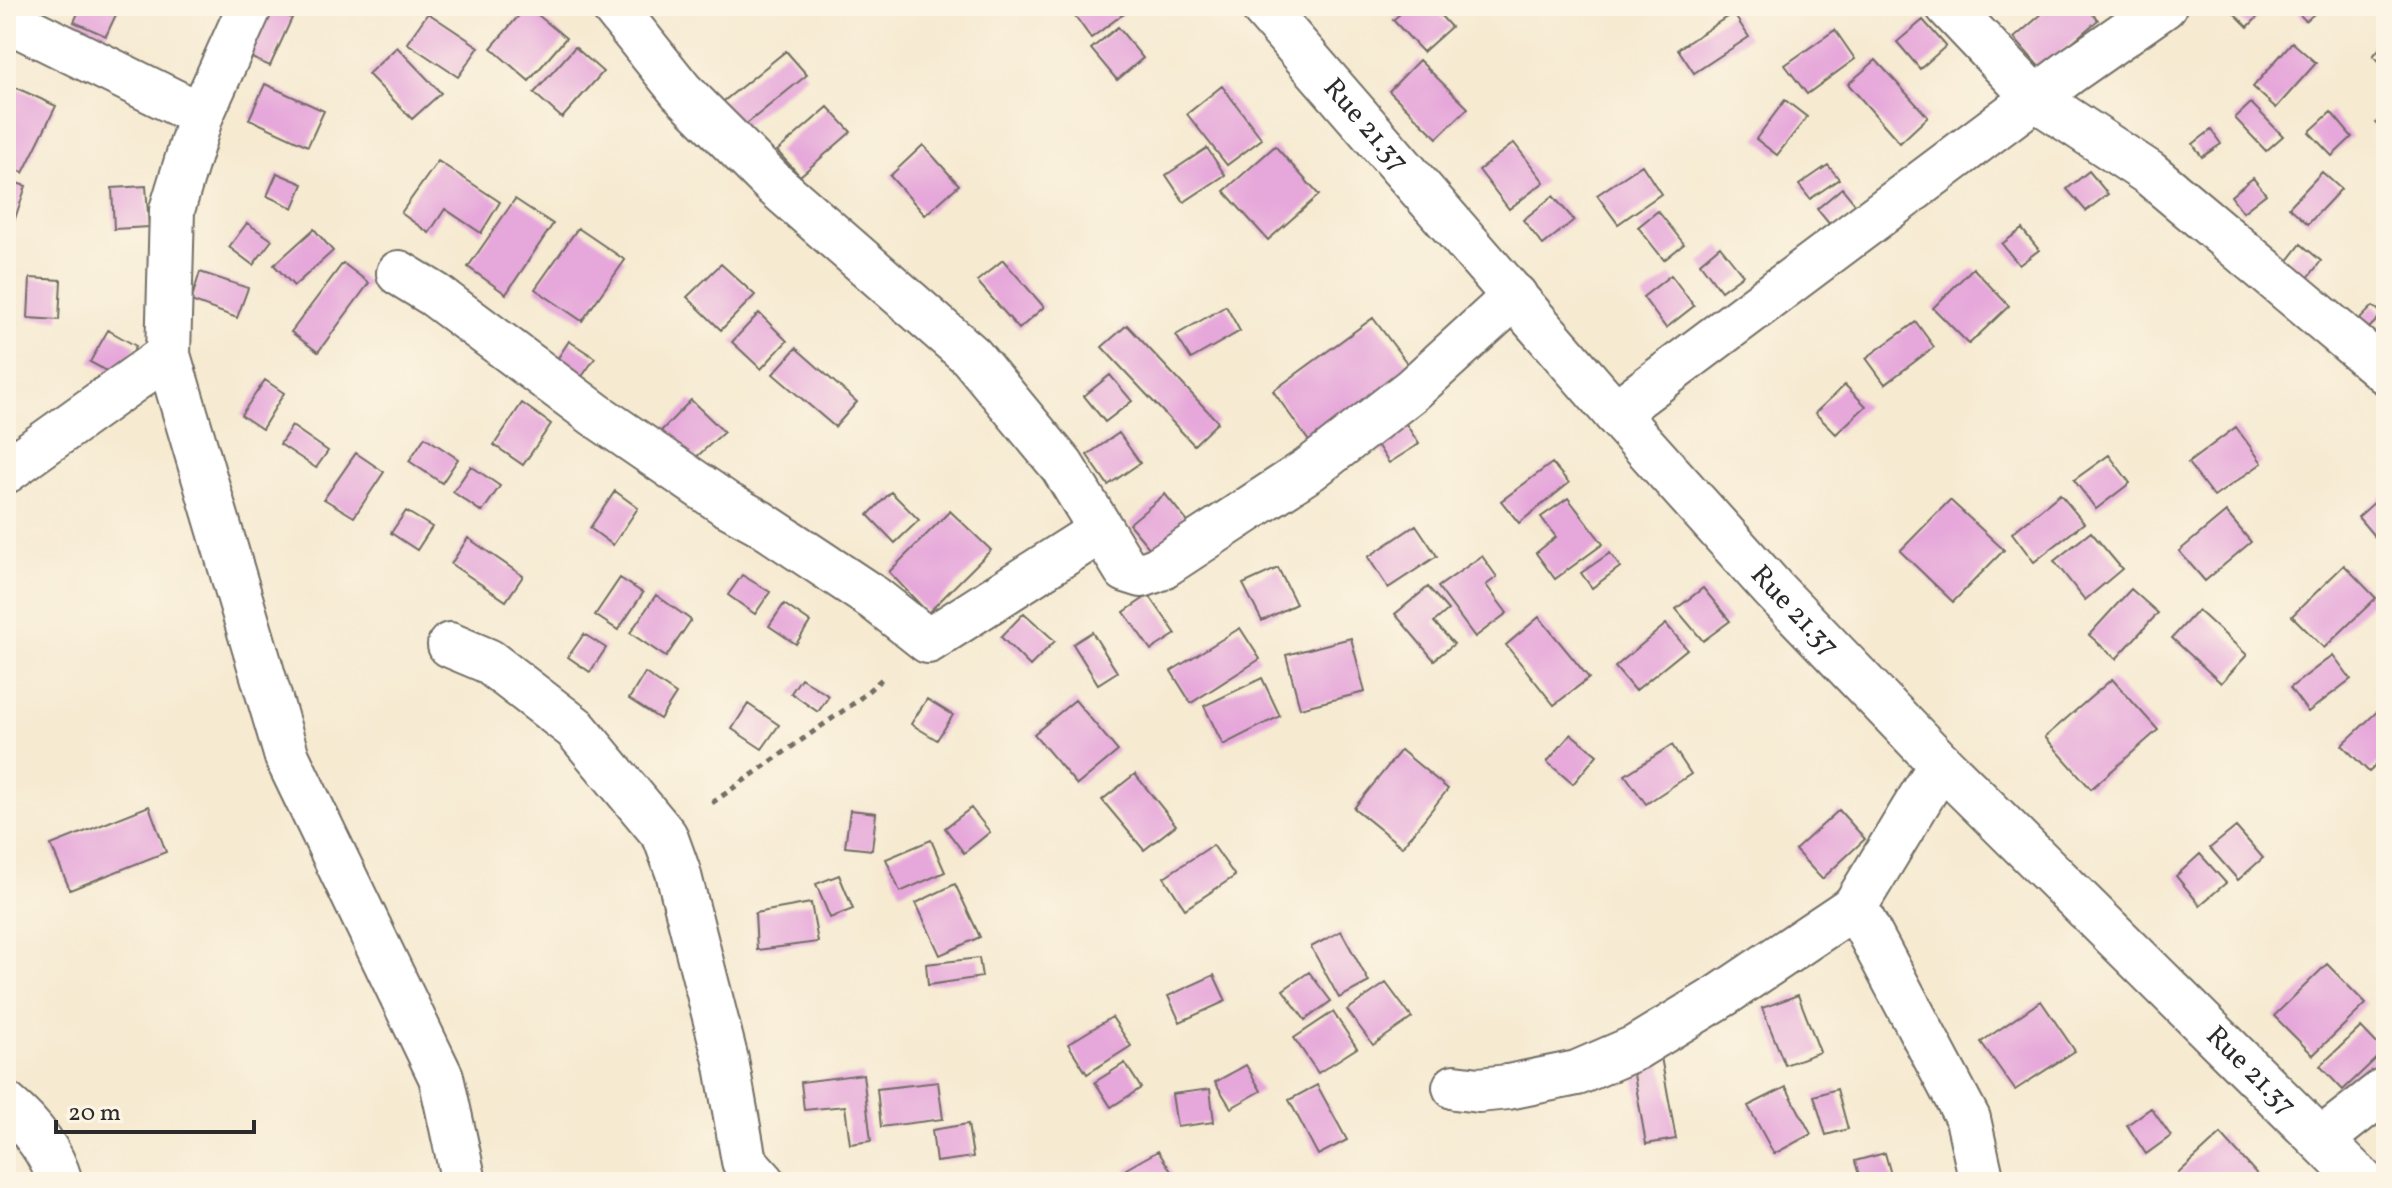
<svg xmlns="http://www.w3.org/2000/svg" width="2392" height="1188" font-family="Vollkorn,serif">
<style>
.building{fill:#e6a7da}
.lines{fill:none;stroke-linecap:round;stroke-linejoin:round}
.minor-casing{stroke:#726e65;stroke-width:48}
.path{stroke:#726e65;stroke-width:5;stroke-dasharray:6 6;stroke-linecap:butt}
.minor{stroke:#fff;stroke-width:44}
.labels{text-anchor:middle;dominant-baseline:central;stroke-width:8;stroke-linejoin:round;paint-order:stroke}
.street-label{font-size:28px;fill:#2b2b2b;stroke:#fcf5e5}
</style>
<rect width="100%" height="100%" fill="#fcf5e5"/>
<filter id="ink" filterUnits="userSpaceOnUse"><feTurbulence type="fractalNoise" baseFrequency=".0125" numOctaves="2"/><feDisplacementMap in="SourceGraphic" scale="16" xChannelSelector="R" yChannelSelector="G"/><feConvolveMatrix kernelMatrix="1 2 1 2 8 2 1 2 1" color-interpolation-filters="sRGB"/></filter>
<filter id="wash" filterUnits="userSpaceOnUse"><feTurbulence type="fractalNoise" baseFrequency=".006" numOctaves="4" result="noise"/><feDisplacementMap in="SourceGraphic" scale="32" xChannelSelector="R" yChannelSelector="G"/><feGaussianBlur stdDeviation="1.8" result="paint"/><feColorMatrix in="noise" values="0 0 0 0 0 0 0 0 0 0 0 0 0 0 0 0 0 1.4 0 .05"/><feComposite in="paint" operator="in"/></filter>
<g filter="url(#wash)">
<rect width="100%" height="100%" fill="#f6ead1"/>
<g id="blocks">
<path class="building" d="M 81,6 L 120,6 L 106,36 L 74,22 Z
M 266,6 L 292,18 L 270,66 L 238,52 Z
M 527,6 L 566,38 L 529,81 L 491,48 Z
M 1068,6 L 1134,6 L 1091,38 Z
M 1409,6 L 1432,6 L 1451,27 L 1423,52 L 1393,20 Z
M 2051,6 L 2085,6 L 2098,20 L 2041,69 L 2014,38 Z
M 2227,6 L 2268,6 L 2248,27 Z
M 2291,6 L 2323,6 L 2306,21 Z
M 428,13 L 479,47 L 458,77 L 407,43 Z
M 1733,13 L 1749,37 L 1694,73 L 1678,49 Z
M 1923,20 L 1946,46 L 1920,69 L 1897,42 Z
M 1118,27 L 1143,58 L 1117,80 L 1091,49 Z
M 1835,30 L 1855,59 L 1807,94 L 1785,65 Z
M 2386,41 L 2386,67 L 2373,56 Z
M 2292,42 L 2316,63 L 2276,108 L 2253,87 Z
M 397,47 L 441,93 L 412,119 L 368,74 Z
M 575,47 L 603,72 L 562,118 L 534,93 Z
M 786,51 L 807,75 L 734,134 L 714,109 Z
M 1419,60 L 1468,108 L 1437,138 L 1389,91 Z
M 1876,60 L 1928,117 L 1900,143 L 1848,84 Z
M 6,83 L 56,106 L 23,173 L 6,164 Z
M 265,84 L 324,111 L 308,146 L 249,119 Z
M 1222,86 L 1262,139 L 1227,165 L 1187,114 Z
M 1785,100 L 1807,117 L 1777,155 L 1756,139 Z
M 2251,103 L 2283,136 L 2266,151 L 2235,118 Z
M 828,107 L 851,132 L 800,176 L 777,151 Z
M 2331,112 L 2352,137 L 2332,156 L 2309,132 Z
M 2386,112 L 2386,132 L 2376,123 Z
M 2211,130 L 2221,144 L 2202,157 L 2193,144 Z
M 1514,143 L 1544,182 L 1509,209 L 1479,170 Z
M 923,145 L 959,185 L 925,215 L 890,176 Z
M 1275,146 L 1319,195 L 1268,240 L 1224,191 Z
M 1207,148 L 1225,175 L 1184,202 L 1166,175 Z
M 438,161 L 500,202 L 481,233 L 445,209 L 429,233 L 401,213 Z
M 1642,165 L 1661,194 L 1618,224 L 1597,195 Z
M 1828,165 L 1839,179 L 1810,199 L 1799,185 Z
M 2089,171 L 2108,194 L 2086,211 L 2067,189 Z
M 2322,172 L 2341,189 L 2308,224 L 2289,207 Z
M 277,173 L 303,184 L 293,208 L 267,196 Z
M 2253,178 L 2266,194 L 2243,212 L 2231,196 Z
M 6,180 L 26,186 L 7,242 L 6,242 Z
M 146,186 L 149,227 L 114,229 L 112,188 Z
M 1842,188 L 1856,205 L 1831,226 L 1817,209 Z
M 1553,196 L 1574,220 L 1543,245 L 1523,220 Z
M 515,199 L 553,224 L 506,294 L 468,267 Z
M 1658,211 L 1684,244 L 1664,260 L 1638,227 Z
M 247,223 L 272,240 L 253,265 L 229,247 Z
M 578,228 L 625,260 L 582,321 L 535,289 Z
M 314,229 L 333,251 L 294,286 L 274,265 Z
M 2022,229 L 2039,250 L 2019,265 L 2002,244 Z
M 2301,244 L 2321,261 L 2304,283 L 2283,267 Z
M 1720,246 L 1743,275 L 1721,291 L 1700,263 Z
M 1003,260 L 1044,307 L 1019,329 L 977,281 Z
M 343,263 L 369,283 L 318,352 L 291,332 Z
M 721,264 L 755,295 L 721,330 L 687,297 Z
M 1973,268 L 2009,306 L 1969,344 L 1933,308 Z
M 200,272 L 248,288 L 237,318 L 191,301 Z
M 1671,275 L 1694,306 L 1666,328 L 1643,297 Z
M 30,278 L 61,280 L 59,320 L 28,318 Z
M 1226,306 L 1240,331 L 1191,359 L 1176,335 Z
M 2373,306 L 2383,314 L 2366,331 L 2358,321 Z
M 759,313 L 787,341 L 761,369 L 732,342 Z
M 1373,318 L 1413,371 L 1311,444 L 1273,391 Z
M 1916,322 L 1934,347 L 1885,384 L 1866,358 Z
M 1127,325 L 1218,422 L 1194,445 L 1102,347 Z
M 108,330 L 136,346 L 118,377 L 90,362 Z
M 569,341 L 595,358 L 571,392 L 547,375 Z
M 796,348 L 857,402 L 835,427 L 773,374 Z
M 1110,375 L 1132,401 L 1105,422 L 1084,396 Z
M 265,380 L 284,393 L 262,429 L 241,415 Z
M 1845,385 L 1866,406 L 1836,434 L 1815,413 Z
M 691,400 L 724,432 L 692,461 L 661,431 Z
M 522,403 L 551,424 L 523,465 L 494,445 Z
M 1404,421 L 1419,444 L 1389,463 L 1374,440 Z
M 292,426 L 328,451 L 316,468 L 280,444 Z
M 2236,427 L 2262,463 L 2214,497 L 2188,463 Z
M 1119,433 L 1140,463 L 1108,485 L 1087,455 Z
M 425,437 L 458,459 L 442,483 L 409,461 Z
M 356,453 L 384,472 L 354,517 L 324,499 Z
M 2109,455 L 2130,483 L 2096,509 L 2074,480 Z
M 1552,463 L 1569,483 L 1519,523 L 1501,501 Z
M 471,466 L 500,486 L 482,512 L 453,492 Z
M 615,491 L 638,508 L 613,545 L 590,528 Z
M 891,492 L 919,520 L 895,543 L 868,515 Z
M 2386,492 L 2386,525 L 2374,536 L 2358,517 Z
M 1165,494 L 1191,526 L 1156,556 L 1129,524 Z
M 2060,494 L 2084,523 L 2034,562 L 2012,533 Z
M 1568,498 L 1603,544 L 1555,579 L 1536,553 L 1556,537 L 1541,517 Z
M 1950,500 L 2004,550 L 1953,602 L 1900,551 Z
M 406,511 L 432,527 L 417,550 L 391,533 Z
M 950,511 L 991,550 L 928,613 L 889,572 Z
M 2226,512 L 2251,542 L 2205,581 L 2179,551 Z
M 1416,525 L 1437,556 L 1388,588 L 1368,557 Z
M 2091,532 L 2122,569 L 2085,600 L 2054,561 Z
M 468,538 L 523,576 L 506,601 L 451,564 Z
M 1610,553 L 1620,567 L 1592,588 L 1581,573 Z
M 1482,556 L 1497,577 L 1486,585 L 1507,613 L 1475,637 L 1438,587 Z
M 2344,565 L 2376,598 L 2324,648 L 2292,616 Z
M 1278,568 L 1296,604 L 1262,621 L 1243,584 Z
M 742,575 L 770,592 L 755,614 L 728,595 Z
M 620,578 L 643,593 L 618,630 L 595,615 Z
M 1428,587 L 1448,610 L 1434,622 L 1454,644 L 1434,660 L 1395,614 Z
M 1703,588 L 1730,621 L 1703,641 L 1676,609 Z
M 2131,589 L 2158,613 L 2116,659 L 2089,635 Z
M 656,595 L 691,620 L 666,657 L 630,633 Z
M 1149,595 L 1176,634 L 1151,650 L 1124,612 Z
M 784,604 L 810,622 L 796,644 L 769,626 Z
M 2198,610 L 2247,655 L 2221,683 L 2172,638 Z
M 1024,613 L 1055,641 L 1030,666 L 1001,637 Z
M 1539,617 L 1589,678 L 1554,705 L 1506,645 Z
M 1666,624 L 1687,649 L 1635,691 L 1615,667 Z
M 1240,628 L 1260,659 L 1191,703 L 1171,671 Z
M 1092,632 L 1117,672 L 1098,684 L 1073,644 Z
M 584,634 L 606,648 L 590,672 L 568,657 Z
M 1351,638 L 1365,692 L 1300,708 L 1286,655 Z
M 2333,655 L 2351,679 L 2308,712 L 2290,688 Z
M 645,673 L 676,694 L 660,719 L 629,699 Z
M 801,678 L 829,696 L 818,712 L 791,693 Z
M 1262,678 L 1280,716 L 1223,745 L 1204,706 Z
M 2112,679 L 2158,730 L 2091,789 L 2045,737 Z
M 927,699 L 953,715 L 937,740 L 911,724 Z
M 1075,700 L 1118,751 L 1077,785 L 1034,734 Z
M 2386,703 L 2386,756 L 2369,772 L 2342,745 Z
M 748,704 L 779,725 L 762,749 L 732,729 Z
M 1571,734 L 1597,755 L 1573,784 L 1547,762 Z
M 1672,745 L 1691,774 L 1646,804 L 1625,775 Z
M 1401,750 L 1448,789 L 1402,847 L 1354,808 Z
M 1135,774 L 1176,825 L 1144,850 L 1102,800 Z
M 149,806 L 166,852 L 70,890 L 51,845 Z
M 971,808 L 990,832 L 964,853 L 945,828 Z
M 850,810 L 876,813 L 872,850 L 845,847 Z
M 1839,810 L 1865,839 L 1822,879 L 1795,850 Z
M 2236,827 L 2263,858 L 2238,880 L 2210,848 Z
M 931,840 L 945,872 L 900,892 L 886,859 Z
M 1213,845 L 1235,876 L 1185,909 L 1164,877 Z
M 2200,854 L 2226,883 L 2200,905 L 2176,876 Z
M 839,875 L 853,909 L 830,918 L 816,884 Z
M 955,884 L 980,937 L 940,955 L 916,903 Z
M 811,903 L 818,942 L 757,950 L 755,913 Z
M 1341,931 L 1369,982 L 1339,998 L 1311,947 Z
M 979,958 L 982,977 L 928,985 L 926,964 Z
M 2327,964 L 2366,1004 L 2313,1055 L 2274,1016 Z
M 1309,972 L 1331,1001 L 1305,1020 L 1283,990 Z
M 1214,975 L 1226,1001 L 1180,1022 L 1168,996 Z
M 1386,983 L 1412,1018 L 1373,1045 L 1347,1010 Z
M 1798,995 L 1820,1052 L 1785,1065 L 1762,1008 Z
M 2041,1001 L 2075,1051 L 2015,1090 L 1981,1042 Z
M 1333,1012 L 1357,1048 L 1318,1073 L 1294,1038 Z
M 1112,1017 L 1131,1046 L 1087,1074 L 1068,1044 Z
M 2361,1027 L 2384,1051 L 2343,1090 L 2320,1066 Z
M 1661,1057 L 1676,1139 L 1646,1144 L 1632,1063 Z
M 1125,1063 L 1141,1088 L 1111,1107 L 1095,1082 Z
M 1246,1065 L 1261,1091 L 1231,1108 L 1215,1082 Z
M 863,1074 L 871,1141 L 850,1144 L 845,1106 L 804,1110 L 801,1082 Z
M 938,1082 L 943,1119 L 881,1127 L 877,1089 Z
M 1317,1085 L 1347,1140 L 1318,1155 L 1289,1100 Z
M 1786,1087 L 1811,1134 L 1774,1154 L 1748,1106 Z
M 1210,1089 L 1214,1122 L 1177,1127 L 1172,1094 Z
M 1837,1089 L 1848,1129 L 1826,1135 L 1814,1096 Z
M 2151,1108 L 2171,1136 L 2146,1154 L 2127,1125 Z
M 968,1124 L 973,1157 L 936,1162 L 932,1130 Z
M 2221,1134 L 2264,1182 L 2169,1182 Z
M 1158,1151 L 1178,1182 L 1134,1182 L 1126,1169 Z
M 1885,1153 L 1893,1182 L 1861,1182 L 1855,1161 Z"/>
</g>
</g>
<g filter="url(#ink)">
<use href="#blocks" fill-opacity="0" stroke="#726e65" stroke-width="2"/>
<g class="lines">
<defs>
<g id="minor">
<path d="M 250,6 L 201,115 L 172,210 L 168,355 L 287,757 L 441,1077 L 464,1182"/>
<path d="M 613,6 L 681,91 L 773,183 L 971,356 L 1062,466 L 1126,570 L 1142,575 L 1158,569 L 1310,469 L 1412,390 L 1515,296"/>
<path id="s1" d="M 1262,6 L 1615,413 L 1773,589 L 1941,764 L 2363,1182"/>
<path d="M 1948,6 L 2035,98 L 2149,173 L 2386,372"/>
<path d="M 6,19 L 201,115"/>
<path d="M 399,273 L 435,295 L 596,415 L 726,504 L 759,522 L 875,599 L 928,641 L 1100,531"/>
<path d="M 1615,413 L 2071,71 L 2164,6"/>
<path d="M 6,471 L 168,355"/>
<path d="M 450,645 L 488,661 L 575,728 L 665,836 L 678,872 L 726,1060 L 744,1161 L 763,1182"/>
<path d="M 1855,906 L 1968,1119 L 1982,1182"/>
<path d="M 1455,1087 L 1479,1090 L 1508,1087 L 1577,1073 L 1635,1048 L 1724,994 L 1855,906 L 1941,764"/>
<path d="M 6,1105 C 30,1125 51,1151 60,1182"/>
<path d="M 2321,1140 L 2386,1089"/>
</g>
</defs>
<use href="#minor" class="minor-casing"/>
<path class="path" d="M 712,803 L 857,701 L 884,677"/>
<use href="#minor" class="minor"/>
</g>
</g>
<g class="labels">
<g class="street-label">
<text stroke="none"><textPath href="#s1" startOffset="158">Rue 21.37</textPath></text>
<text stroke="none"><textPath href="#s1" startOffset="806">Rue 21.37</textPath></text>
<text stroke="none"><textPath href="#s1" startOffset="1454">Rue 21.37</textPath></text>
</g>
</g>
<rect width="2392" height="1188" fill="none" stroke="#fcf5e5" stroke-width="32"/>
<path d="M56 1120v12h198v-12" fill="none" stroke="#2b2b2b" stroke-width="4"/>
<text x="68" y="1120" font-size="24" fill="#2b2b2b" stroke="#fcf5e5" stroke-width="6" paint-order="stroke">20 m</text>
</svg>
